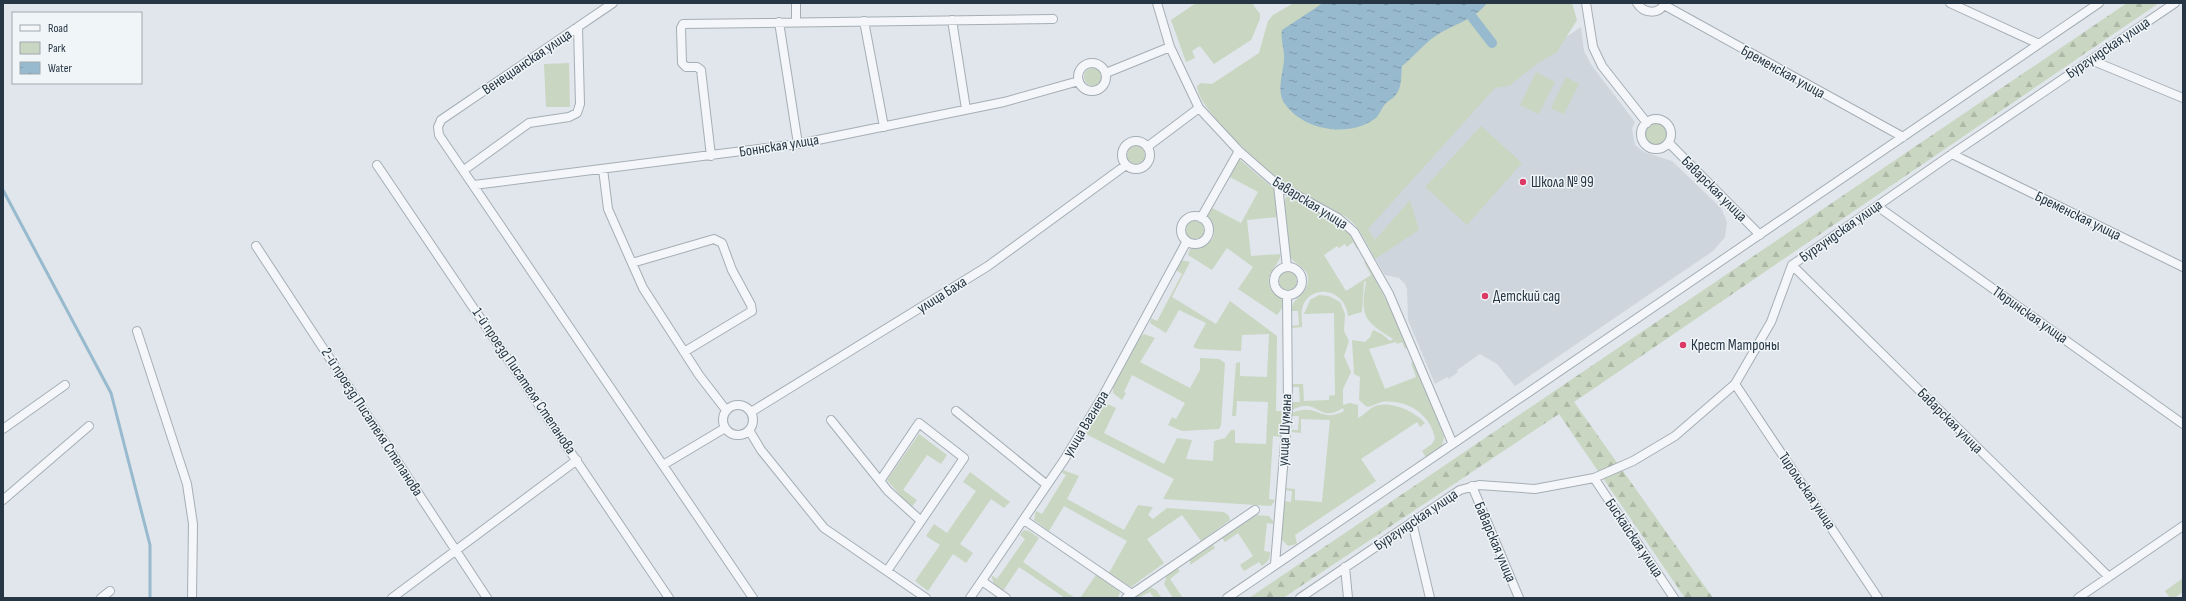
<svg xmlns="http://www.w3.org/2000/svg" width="2186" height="601" font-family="'Sofia Sans Condensed',sans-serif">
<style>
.built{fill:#ced5dd}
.green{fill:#c9d6c1}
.forest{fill:url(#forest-firs)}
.water{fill:url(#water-ripples)}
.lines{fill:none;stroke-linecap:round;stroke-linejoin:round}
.stream{stroke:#98bace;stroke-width:3}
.canal{stroke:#98bace;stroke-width:10}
.street-casing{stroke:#a5aeb6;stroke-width:10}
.street{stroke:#f4f6f9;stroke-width:8}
.poi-dot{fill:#dc3967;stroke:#f0f5f8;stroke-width:1.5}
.labels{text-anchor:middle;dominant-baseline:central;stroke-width:3;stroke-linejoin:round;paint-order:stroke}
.street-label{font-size:15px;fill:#273644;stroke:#f0f5f8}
.poi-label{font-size:15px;fill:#273644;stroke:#f0f5f8;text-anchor:start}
</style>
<defs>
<pattern id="forest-firs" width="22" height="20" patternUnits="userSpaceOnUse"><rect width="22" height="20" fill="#c9d6c1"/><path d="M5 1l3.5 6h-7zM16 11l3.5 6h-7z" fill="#adb8a7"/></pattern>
<pattern id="water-ripples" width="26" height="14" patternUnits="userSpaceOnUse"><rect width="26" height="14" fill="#98bace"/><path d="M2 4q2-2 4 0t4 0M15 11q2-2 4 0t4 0" fill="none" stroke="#7c98a9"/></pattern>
</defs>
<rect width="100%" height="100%" fill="#e0e6eb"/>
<path class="built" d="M 1581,27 L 1584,51 L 1592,66 L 1635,122 L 1632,129 L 1635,145 L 1644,152 L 1672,161 L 1721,208 L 1727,222 L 1725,237 L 1713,251 L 1515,386 L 1497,364 L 1480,354 L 1457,370 L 1458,372 L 1449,379 L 1447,377 L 1435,384 L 1408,320 L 1407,289 L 1405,284 L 1399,278 L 1385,275 L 1358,228 L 1350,218 L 1322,202 Z"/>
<path class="green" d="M 1196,3 L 1252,3 L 1260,14 L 1260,19 L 1251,40 L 1214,64 L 1200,46 L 1192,51 L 1195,58 L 1186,62 L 1171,20 Z
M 1294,3 L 1572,3 L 1577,20 L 1557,52 L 1538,63 L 1509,86 L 1495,88 L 1368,229 L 1375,240 L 1410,200 L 1419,230 L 1375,259 C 1368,246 1361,230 1350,220 C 1332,206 1308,199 1289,187 C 1269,174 1197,109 1197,86 L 1201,83 L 1212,84 L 1259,53 L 1268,21 L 1273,15 Z
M 569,63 L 570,107 L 546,107 L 544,64 Z
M1084 77a9 9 0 1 1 18 0a9 9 0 1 1-18 0Z
M 1536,72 L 1555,82 L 1539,114 L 1520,105 Z
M 1566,77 L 1579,84 L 1564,114 L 1551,108 Z
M1645 134a11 11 0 1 1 22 0a11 11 0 1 1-22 0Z
M 1481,126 L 1522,163 L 1467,225 L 1425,187 Z
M1127 155a9 9 0 1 1 18 0a9 9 0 1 1-18 0Z
M 1239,159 L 1274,189 L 1277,217 L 1247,220 L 1251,256 L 1281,254 C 1279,266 1263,274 1271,289 C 1274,294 1279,295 1282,300 L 1282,308 L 1277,315 L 1238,289 L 1253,267 L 1227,248 L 1212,270 L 1188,255 L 1190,249 C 1201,245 1219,245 1213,225 C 1212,221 1209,218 1207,214 L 1210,207 L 1241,223 L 1258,192 L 1228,176 Z
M 1286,197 L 1291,197 L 1329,216 L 1348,230 L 1359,247 L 1357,249 L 1353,242 L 1347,247 L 1345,244 L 1339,248 L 1337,246 L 1324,255 L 1346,291 L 1371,275 L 1364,262 L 1366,260 L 1409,346 L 1405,349 L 1402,342 L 1397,344 L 1396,342 L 1369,349 L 1385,389 L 1416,377 L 1411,363 L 1415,361 L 1444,437 L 1442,446 L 1426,457 L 1422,451 L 1432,444 L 1435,438 C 1430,414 1407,399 1382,402 C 1377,403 1373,406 1367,407 L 1359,400 L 1360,377 L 1354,374 L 1352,340 L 1365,342 L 1370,337 L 1373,330 L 1382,334 L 1390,341 L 1393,339 C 1364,321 1360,317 1366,281 L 1364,282 L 1362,312 L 1348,316 C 1345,286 1307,284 1302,309 C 1301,314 1302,322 1302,327 L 1292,328 L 1292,326 L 1299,325 L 1298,311 L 1291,311 C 1292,297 1308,294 1308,280 C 1309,267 1295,266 1290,256 C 1286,246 1285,217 1284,204 Z
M1186 230a9 9 0 1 1 18 0a9 9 0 1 1-18 0Z
M 1181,260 L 1190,262 L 1172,297 L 1216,324 L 1230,301 L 1277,336 L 1276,411 L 1283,411 L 1281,437 L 1273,436 L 1269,499 L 1275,500 L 1271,506 L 1163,499 L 1174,479 L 1086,434 L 1102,405 L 1106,403 L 1116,408 L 1104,433 L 1164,464 L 1177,438 L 1192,440 L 1186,459 L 1213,461 L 1214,441 L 1225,438 L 1231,430 L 1235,430 L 1235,443 L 1266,444 L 1268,402 L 1237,401 L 1236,416 L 1232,416 L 1236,363 L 1240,362 L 1240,376 L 1267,377 L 1269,334 L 1242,335 L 1241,351 L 1198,349 L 1193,347 L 1206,323 L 1179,310 L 1166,333 L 1150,323 L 1151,318 L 1157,321 L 1182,274 L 1176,270 Z
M1279 281a9 9 0 1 1 18 0a9 9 0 1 1-18 0Z
M 1319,295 L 1329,296 L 1340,302 L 1345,314 L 1344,331 L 1349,341 L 1344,356 L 1351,372 L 1343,389 L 1343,405 L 1350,403 L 1358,405 L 1358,418 C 1363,416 1367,411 1370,409 C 1385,397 1415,411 1425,423 L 1420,427 L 1417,422 L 1361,459 L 1376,481 L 1295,535 L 1297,544 L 1288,546 L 1281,539 L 1284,501 L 1291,502 L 1292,491 L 1285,490 L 1285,488 L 1295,489 L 1295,500 L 1322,502 L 1330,420 L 1301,419 L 1301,433 L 1292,432 L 1292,430 L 1298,430 L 1299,416 L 1292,416 L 1292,413 C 1318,402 1320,424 1344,411 L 1343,408 C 1339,410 1335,413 1331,413 C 1316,415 1314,398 1292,410 L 1292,402 L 1300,402 L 1299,387 L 1292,387 L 1292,384 L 1303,384 L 1304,401 L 1329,400 L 1329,396 L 1335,395 L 1334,313 L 1304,314 L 1310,300 Z
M 1144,334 L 1155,338 L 1140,362 L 1190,388 L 1200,370 L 1200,358 L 1219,359 L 1225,363 L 1221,425 L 1219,429 L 1182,431 L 1168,425 L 1172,417 L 1176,419 L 1185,403 L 1132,375 L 1124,392 L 1126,393 L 1122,400 L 1113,393 L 1113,387 L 1140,337 Z
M 919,434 L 947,455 L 941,464 L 927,455 L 903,490 L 917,500 L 911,508 L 887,480 Z
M 1063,470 L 1079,476 L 1067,499 L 1124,530 L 1138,505 L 1153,507 L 1148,515 L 1153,519 L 1167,508 L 1224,512 L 1229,516 L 1230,520 L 1201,541 L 1182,515 L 1147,539 L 1164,563 L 1131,587 L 1109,573 L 1127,541 L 1064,506 L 1049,531 L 1034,520 L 1036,511 L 1042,514 L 1066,475 L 1061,472 Z
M 970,472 L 1010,502 L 1004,508 L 991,499 L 960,544 L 973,553 L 966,563 L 953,554 L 928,591 L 915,581 L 940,545 L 926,536 L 934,524 L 947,533 L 976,491 L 963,482 Z
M 1257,515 L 1269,516 L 1273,521 L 1273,524 L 1267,523 L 1264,551 L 1270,552 C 1270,559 1268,562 1262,566 L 1259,562 L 1244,571 L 1240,565 L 1253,556 L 1238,533 L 1225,542 L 1222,538 Z
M 1024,530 L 1029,531 L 1039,538 L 1023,562 L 1075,598 L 1065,598 L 1019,567 L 1003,591 L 994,584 L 991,575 L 997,579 L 1025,539 L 1020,535 Z
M 1213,545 L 1215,548 L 1190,565 L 1190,560 Z
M 1177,568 L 1180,571 L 1170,579 L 1183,598 L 1173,598 L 1164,584 L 1167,575 Z
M 1096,575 L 1118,590 L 1120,593 L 1118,597 L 1080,598 Z
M 2183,578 L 2183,592 L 2174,598 L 2170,598 L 2165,591 Z
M 1150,587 L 1156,590 L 1162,598 L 1154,598 L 1150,592 L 1138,598 L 1136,595 Z"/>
<path class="forest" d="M 2127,3 L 2159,3 L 1574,402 L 1713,598 L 1685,598 L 1559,414 L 1283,598 L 1249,598 Z"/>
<path class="water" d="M 1323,3 L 1487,3 C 1474,20 1454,24 1437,35 C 1424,43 1414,57 1402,66 C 1401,74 1402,86 1397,93 C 1395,97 1390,100 1386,103 C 1382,107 1380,114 1376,118 C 1350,138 1304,131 1285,104 C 1276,92 1283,73 1284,60 C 1285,49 1280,40 1282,30 Z"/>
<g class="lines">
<path class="stream" d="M 3,190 L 111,393 L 150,545 L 150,598"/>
<path class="canal" d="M 1472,17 L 1492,43"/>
<defs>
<path id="street" d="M 613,3 L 441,120 L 438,127 L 439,135 L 753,598
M 796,3 L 796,22
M 1157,3 L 1170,47 L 1199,108 L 1239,151 L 1278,185 L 1338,218 L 1354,232 L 1389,294 L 1452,442
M 1586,3 L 1593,47 L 1602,66 L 1647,123
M 1637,3 C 1644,14 1659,15 1665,3
M 1950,3 L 2039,44
M 1664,5 L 1903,137
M 952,20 L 966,109
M 864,21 L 884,127
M 779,22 L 798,144
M 2091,60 L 2183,98
M1078 77a14 14 0 1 1 28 0a14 14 0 1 1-28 0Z
M 1106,73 L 1170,47
M1641 134a15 15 0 1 1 30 0a15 15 0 1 1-30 0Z
M1122 155a14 14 0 1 1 28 0a14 14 0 1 1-28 0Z
M 1669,143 L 1760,235
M 1147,147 L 1199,108
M 1952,154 L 2183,267
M 711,156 L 701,70 L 697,67 L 686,67 L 682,63 L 681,28 L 683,24 L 1053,19
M 377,165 L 669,598
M 603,169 L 608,209 L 643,288 L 699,375 L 726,410
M 464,170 L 529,123 L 569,117 L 577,113 L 580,104 L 578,27
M 474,185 L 798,144 L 1004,102 L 1079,81
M 1278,185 L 1287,267
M 1877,206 L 2183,424
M1181 230a14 14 0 1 1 28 0a14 14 0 1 1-28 0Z
M 1201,218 L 1239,151
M 256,246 L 487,598
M 632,263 L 714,239 L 722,243 L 732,270 L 751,305 L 752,311 L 684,352
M 1792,265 L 2109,577
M1274 281a14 14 0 1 1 28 0a14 14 0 1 1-28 0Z
M 137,331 L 187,484 L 193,524 L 192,598
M 1735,384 L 1878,598
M723 420a15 15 0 1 1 30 0a15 15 0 1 1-30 0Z
M 956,411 L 1047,485
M 751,412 L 988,266 L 1126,165
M 831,420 L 888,491 L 921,521
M 3,429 L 65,385
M 749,430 L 761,450 L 824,528 L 926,598
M 663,465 L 725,428
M 1594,478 L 1674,598
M 880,481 L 919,423 L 964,458 L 887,571
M 1472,486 L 1519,598
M 3,500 L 89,426
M 1024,520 L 1132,594
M 1412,522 L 1430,598
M 1275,564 L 1288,407 L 1287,295
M 1345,567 L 1348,598
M 982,581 L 1006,598
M 101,598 L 110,591
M 392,598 L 577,460
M 970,598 L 1064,460 L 1104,394 L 1187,241
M 1126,598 L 1255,510
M 1227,598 L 2099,3
M 1300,598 L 1460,490 L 1479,485 L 1535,489 L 1594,478 L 1633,461 L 1675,436 L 1735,384 L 1771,322 L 1792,265 L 1952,154 L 2175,3
M 2078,598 L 2183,526"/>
</defs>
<use href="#street" class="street-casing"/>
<use href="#street" class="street"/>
</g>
<g class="poi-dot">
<circle cx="1523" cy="182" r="4"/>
<circle cx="1485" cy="296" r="4"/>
<circle cx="1683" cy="345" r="4"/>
</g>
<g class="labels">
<g class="street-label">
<text transform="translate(2108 48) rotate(-34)">Бургундская улица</text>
<text transform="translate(527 62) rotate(-34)">Венецианская улица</text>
<text transform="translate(1783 72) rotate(29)">Бременская улица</text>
<text transform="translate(779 146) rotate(-9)">Боннская улица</text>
<text transform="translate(1714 189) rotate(45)">Баварская улица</text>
<text transform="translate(1310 203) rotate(32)">Баварская улица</text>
<text transform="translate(2078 216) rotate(26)">Бременская улица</text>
<text transform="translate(1841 231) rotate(-35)">Бургундская улица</text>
<text transform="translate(942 295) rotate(-32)">улица Баха</text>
<text transform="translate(2030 315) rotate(35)">Тюринская улица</text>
<text transform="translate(524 381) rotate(56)">1-й проезд Писателя Степанова</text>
<text transform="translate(1950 421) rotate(45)">Баварская улица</text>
<text transform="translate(372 422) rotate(57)">2-й проезд Писателя Степанова</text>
<text transform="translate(1086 424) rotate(-59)">улица Вагнера</text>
<text transform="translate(1285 430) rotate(-87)">улица Шумана</text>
<text transform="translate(1807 491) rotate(56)">Тирольская улица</text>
<text transform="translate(1416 520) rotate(-34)">Бургундская улица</text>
<text transform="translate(1634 538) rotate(56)">Бискайская улица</text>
<text transform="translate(1495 542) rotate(67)">Баварская улица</text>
</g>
<g class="poi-label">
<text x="1531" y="182">Школа № 99</text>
<text x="1493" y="296">Детский сад</text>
<text x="1691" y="345">Крест Матроны</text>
</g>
</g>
<rect width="2186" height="601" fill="none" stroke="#273644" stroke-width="8"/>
<rect x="12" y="12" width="130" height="72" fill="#f0f5f8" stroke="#a0a9b0"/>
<rect x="20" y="25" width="20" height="6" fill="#f4f6f9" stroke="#a0a9b0"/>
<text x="48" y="32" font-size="12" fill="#273644">Road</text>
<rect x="20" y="42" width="20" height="12" fill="#c9d6c1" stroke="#a0a9b0"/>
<text x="48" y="52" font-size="12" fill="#273644">Park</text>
<rect x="20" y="62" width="20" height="12" fill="url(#water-ripples)" stroke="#a0a9b0"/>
<text x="48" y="72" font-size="12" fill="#273644">Water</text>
</svg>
